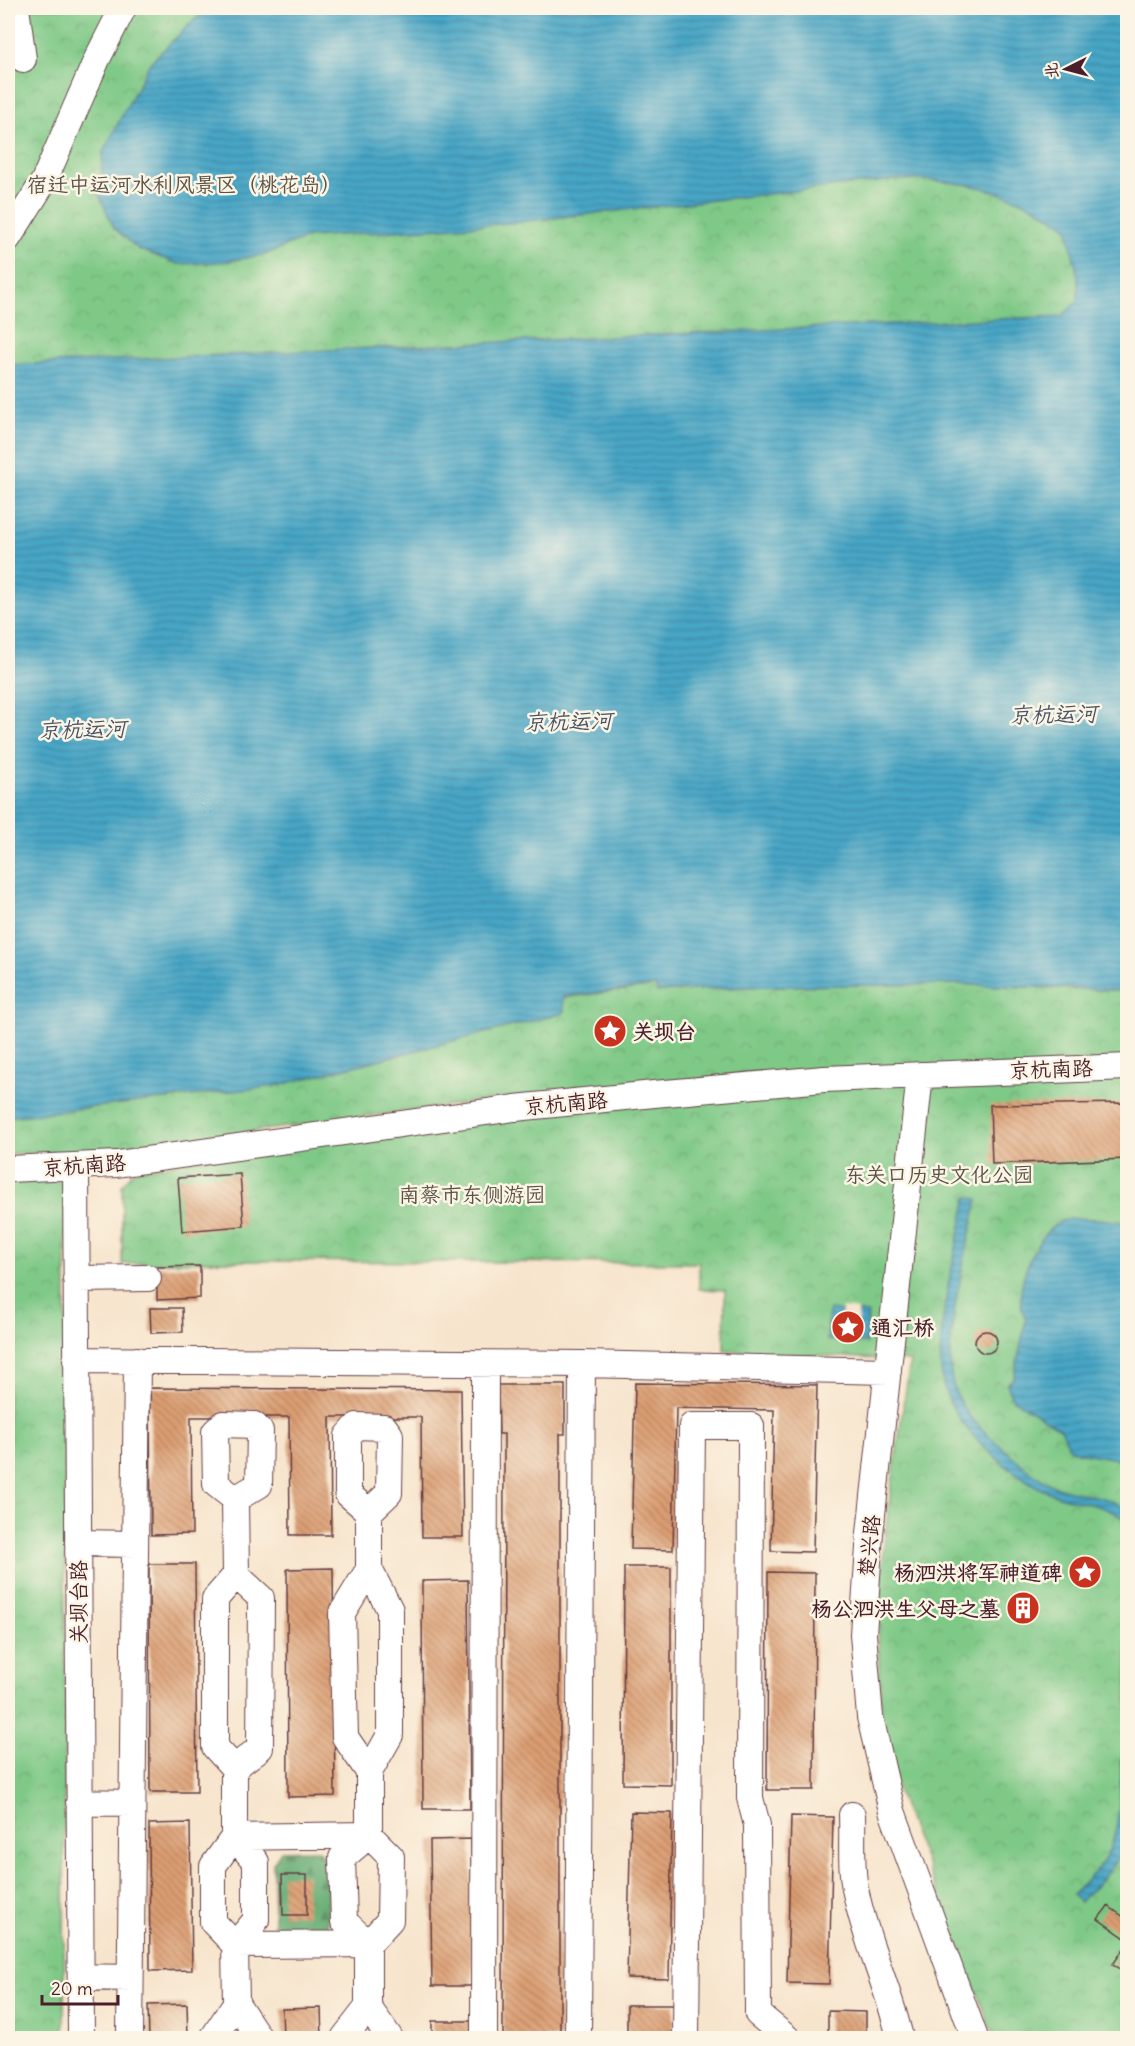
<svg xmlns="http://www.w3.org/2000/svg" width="1135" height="2046" font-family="Delius,'LXGW WenKai TC',sans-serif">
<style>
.forest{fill:url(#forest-firs);stroke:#586650;stroke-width:1.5}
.park{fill:url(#park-crowns);stroke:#647459;stroke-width:1.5}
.water{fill:url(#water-rules);stroke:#486278;stroke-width:1.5}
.pier{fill:#f7e4cc}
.building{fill:url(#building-back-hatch)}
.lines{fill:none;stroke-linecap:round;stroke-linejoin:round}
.minor-casing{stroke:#643d43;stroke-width:28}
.minor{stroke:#fff;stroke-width:26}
.labels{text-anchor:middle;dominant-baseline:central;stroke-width:5;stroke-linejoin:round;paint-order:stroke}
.park-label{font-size:21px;fill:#5a5247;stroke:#fcf5e5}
.poi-label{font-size:21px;font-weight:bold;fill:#4a1f2b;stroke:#fcf5e5;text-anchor:start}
.street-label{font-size:21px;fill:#4a1f2b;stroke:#fcf5e5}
.water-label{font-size:22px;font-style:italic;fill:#495569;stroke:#fcf5e5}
</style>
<defs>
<pattern id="forest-firs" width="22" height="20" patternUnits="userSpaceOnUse" patternTransform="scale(1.5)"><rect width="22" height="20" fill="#67ad74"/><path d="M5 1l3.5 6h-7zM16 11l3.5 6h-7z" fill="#578c5f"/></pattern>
<pattern id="park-crowns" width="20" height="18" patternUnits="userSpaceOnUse" patternTransform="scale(1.5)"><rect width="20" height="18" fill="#7fc987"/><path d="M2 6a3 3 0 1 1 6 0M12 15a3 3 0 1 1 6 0" fill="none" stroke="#6fac75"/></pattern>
<pattern id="water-rules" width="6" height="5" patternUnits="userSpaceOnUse" patternTransform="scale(1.5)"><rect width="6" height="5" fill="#47a6c6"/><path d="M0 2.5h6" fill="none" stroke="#3d87a1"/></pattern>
<pattern id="building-back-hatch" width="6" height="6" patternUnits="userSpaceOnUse" patternTransform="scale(1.5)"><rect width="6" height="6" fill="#db9e72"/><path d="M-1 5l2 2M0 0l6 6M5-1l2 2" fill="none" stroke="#b4805e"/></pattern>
</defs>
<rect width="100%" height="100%" fill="#fcf5e5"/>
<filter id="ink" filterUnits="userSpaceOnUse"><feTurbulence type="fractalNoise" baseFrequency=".0167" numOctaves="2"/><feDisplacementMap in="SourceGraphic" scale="12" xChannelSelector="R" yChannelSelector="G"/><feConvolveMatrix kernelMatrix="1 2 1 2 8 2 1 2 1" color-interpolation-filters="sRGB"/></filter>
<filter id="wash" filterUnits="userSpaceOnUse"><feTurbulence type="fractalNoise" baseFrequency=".008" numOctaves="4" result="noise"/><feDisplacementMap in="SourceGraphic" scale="24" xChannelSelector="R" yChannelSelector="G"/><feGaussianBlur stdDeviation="1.35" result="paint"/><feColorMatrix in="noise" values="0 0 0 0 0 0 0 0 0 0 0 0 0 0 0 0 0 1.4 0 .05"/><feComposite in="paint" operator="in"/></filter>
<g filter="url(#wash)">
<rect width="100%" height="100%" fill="#f7e4cc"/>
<path class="forest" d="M 314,1850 L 320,1852 L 329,1865 L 327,1935 L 278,1935 L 274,1925 L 273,1863 L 281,1851 Z"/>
<path class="park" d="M 8,8 L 1127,8 L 1127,329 L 8,366 Z
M 958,984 L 1127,991 L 1127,2038 L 994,2038 C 972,1978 948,1920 925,1861 C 910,1824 892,1784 886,1745 C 865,1616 892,1488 910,1361 L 724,1350 L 725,1290 L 699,1289 L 699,1263 L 208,1261 L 122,1264 L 122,1185 L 134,1171 L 552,1092 L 111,1150 L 8,1154 L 8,1117 L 275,1086 L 564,1013 L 562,998 L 656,986 L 657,992 L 765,986 Z
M 8,1175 L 50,1176 L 66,1185 L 64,2038 L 8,2038 Z"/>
<path class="water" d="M 214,8 L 1127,8 L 1127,991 L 958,984 L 765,986 L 657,992 L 656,986 L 563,997 L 564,1013 L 275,1086 L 8,1117 L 8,365 L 1062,316 L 1078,301 L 1078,277 L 1067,227 C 1014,189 958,178 894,180 L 500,224 L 308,237 L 267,254 L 223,262 L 178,264 L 138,249 L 114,228 L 100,197 L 103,152 L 150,63 L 195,19 Z
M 967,1197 L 978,1199 C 968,1247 942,1337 953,1384 C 959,1411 984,1431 1003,1448 C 1017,1460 1030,1473 1046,1482 C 1072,1497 1103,1491 1127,1510 L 1127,1521 C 1101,1500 1068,1504 1039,1488 C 1003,1467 956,1429 944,1387 C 931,1339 957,1247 967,1197 Z
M 1100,1219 L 1127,1223 L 1127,1464 L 1117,1459 L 1077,1452 L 1069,1447 L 1061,1429 L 1012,1399 L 1007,1384 L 1014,1378 L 1026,1319 C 1010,1294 1034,1233 1062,1221 C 1071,1217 1089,1219 1100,1219 Z
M 829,1310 L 868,1313 L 866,1343 L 827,1340 Z
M 1127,1726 C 1128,1768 1135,1832 1112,1867 C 1104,1880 1090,1890 1080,1902 L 1072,1895 C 1086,1881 1103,1867 1110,1848 C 1126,1809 1116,1766 1127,1726 Z"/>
<path class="pier" d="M 842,1308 L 858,1310 L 857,1343 L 841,1342 Z"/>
<g id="blocks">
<path class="building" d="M 1128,1103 L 1128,1159 L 992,1164 L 990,1105 Z
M 240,1174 L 244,1226 L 182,1231 L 178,1178 Z
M 200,1266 L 200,1298 L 157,1300 L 157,1267 Z
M 150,1308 L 182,1308 L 183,1332 L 151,1333 Z
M975 1342a11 11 0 1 1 22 0a11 11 0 1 1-22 0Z
M 635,1383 L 817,1385 L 813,1552 L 771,1551 L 774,1410 L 676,1408 L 673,1550 L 631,1549 Z
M 498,1385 L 565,1385 L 565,1434 L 560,1434 L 560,2038 L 503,2038 L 504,1434 L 499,1434 Z
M 150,1388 L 461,1390 L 463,1537 L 422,1537 L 421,1417 L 330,1417 L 331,1535 L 290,1535 L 289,1417 L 191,1417 L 192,1534 L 151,1535 Z
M 149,1564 L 195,1564 L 197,1792 L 150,1792 Z
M 624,1567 L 671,1567 L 671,1785 L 623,1784 Z
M 333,1568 L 335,1796 L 288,1797 L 287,1569 Z
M 768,1572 L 815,1573 L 814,1790 L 767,1790 Z
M 468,1580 L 470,1809 L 423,1809 L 422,1581 Z
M 631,1812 L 672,1813 L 669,1979 L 627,1978 Z
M 791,1816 L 833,1817 L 829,1984 L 787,1983 Z
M 190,1823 L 192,1970 L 150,1971 L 149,1824 Z
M 471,1839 L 473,1986 L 432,1986 L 430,1840 Z
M 282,1875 L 307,1875 L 307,1915 L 283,1915 Z
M 1108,1906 L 1128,1920 L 1128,1940 L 1098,1919 Z
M 1128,1943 L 1128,1974 L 1113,1964 Z
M 187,2004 L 188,2038 L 149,2038 L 148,2005 Z
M 627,2005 L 674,2005 L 674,2038 L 627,2038 Z
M 321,2008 L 322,2038 L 283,2038 L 282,2009 Z
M 828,2011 L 866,2012 L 866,2038 L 828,2038 Z
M 432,2021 L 471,2021 L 471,2038 L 432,2038 Z"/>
</g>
</g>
<g filter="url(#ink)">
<use href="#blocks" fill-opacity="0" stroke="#643d43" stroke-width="1.5"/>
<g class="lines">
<defs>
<path id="minor" d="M 16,8 L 23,59
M 8,238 L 44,181 L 97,59 L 123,8
M 920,1075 L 870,1533 L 863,1634 L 870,1717 L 892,1811 L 975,2038
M 76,1166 L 81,2038
M 8,1169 L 117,1164 L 515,1108 L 654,1094 L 824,1079 L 1128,1067
M 76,1279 L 148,1278
M 76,1360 L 582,1364 L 888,1371
M 223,1424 L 254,1425 L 260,1431 L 259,1485 L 235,1499 L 216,1484 L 215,1432 Z
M 78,1543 L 135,1544
M 234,1768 L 260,1748 L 261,1598 L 236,1575
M 369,1772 L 390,1735 L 390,1610 L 369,1569
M 79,1802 L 132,1803
M 852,1815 C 853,1840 850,1869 856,1893 C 866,1943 889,1988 900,2038
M 234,1837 L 369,1835 L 391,1857 L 390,1920 L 368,1944 L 235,1945
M 234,1837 L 256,1862 L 256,1920 L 235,1945
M 81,1977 L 130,1978
M 236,2003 L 259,2038
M 368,2007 L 390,2038
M 130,2038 L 137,1360
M 213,2038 L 236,2003 L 235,1945 L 213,1922 L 213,1866 L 234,1837 L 234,1768 L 215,1747 L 215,1599 L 236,1575 L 235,1499
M 344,2038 L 368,2007 L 368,1944 L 344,1921 L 342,1858 L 369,1835 L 369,1772 L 345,1737 L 342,1613 L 369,1569 L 369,1512 L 389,1493 L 390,1435 L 384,1427 L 357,1426 L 348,1436 L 348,1494 L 369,1512
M 484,2038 L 485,1364
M 578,2038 L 582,1364
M 686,2038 L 692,1426 L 751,1426 L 750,1798 L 757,1825 L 758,2014 L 787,2038"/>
</defs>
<use href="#minor" class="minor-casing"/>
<use href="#minor" class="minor"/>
</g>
</g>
<defs>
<symbol id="sight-disc" viewBox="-11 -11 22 22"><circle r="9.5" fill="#c8321e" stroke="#fcf5e5"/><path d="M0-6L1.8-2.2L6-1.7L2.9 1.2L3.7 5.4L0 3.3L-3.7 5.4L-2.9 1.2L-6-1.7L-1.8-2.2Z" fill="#fff"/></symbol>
<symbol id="building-disc" viewBox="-11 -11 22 22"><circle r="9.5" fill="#c8321e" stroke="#fcf5e5"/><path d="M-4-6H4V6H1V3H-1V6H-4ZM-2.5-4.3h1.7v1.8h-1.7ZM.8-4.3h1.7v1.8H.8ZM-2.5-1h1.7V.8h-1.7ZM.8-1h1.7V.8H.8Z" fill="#fff"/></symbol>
</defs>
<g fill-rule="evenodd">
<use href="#sight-disc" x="591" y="1012" width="38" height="38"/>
<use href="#sight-disc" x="829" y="1308" width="38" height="38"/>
<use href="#sight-disc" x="1066" y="1553" width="38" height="38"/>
<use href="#building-disc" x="1004" y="1589" width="38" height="38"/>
</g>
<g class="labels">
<g class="park-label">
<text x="184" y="184">宿迁中运河水利风景区（桃花岛）</text>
<text x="939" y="1174">东关口历史文化公园</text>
<text x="472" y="1194">南蔡市东侧游园</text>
</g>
<g class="poi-label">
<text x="633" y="1031">关坝台</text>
<text x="871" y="1327">通汇桥</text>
<text x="1062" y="1572" text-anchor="end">杨泗洪将军神道碑</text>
<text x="1000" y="1608" text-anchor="end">杨公泗洪生父母之墓</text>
</g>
<g class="street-label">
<text transform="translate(1051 1069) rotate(-2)">京杭南路</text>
<text transform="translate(566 1103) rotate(-5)">京杭南路</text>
<text transform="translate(84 1165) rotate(-4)">京杭南路</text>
<text transform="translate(869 1546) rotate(-84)">楚兴路</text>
<text transform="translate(78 1602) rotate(-90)">关坝台路</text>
</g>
<g class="water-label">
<text transform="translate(1053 714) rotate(-1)">京杭运河</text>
<text transform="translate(568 721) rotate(-1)">京杭运河</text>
<text transform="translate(82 729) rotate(-1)">京杭运河</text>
</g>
</g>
<rect width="1135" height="2046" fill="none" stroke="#fcf5e5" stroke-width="30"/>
<g transform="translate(1066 69) rotate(264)" stroke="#fcf5e5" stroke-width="4.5" paint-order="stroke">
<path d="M0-4.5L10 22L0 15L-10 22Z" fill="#4a1f2b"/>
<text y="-9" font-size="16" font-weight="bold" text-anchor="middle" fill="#4a1f2b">北</text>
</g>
<path d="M42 1995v9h76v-9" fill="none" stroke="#4a1f2b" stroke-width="3"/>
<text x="51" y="1995" font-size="18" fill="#4a1f2b" stroke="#fcf5e5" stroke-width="4.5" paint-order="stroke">20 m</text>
</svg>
